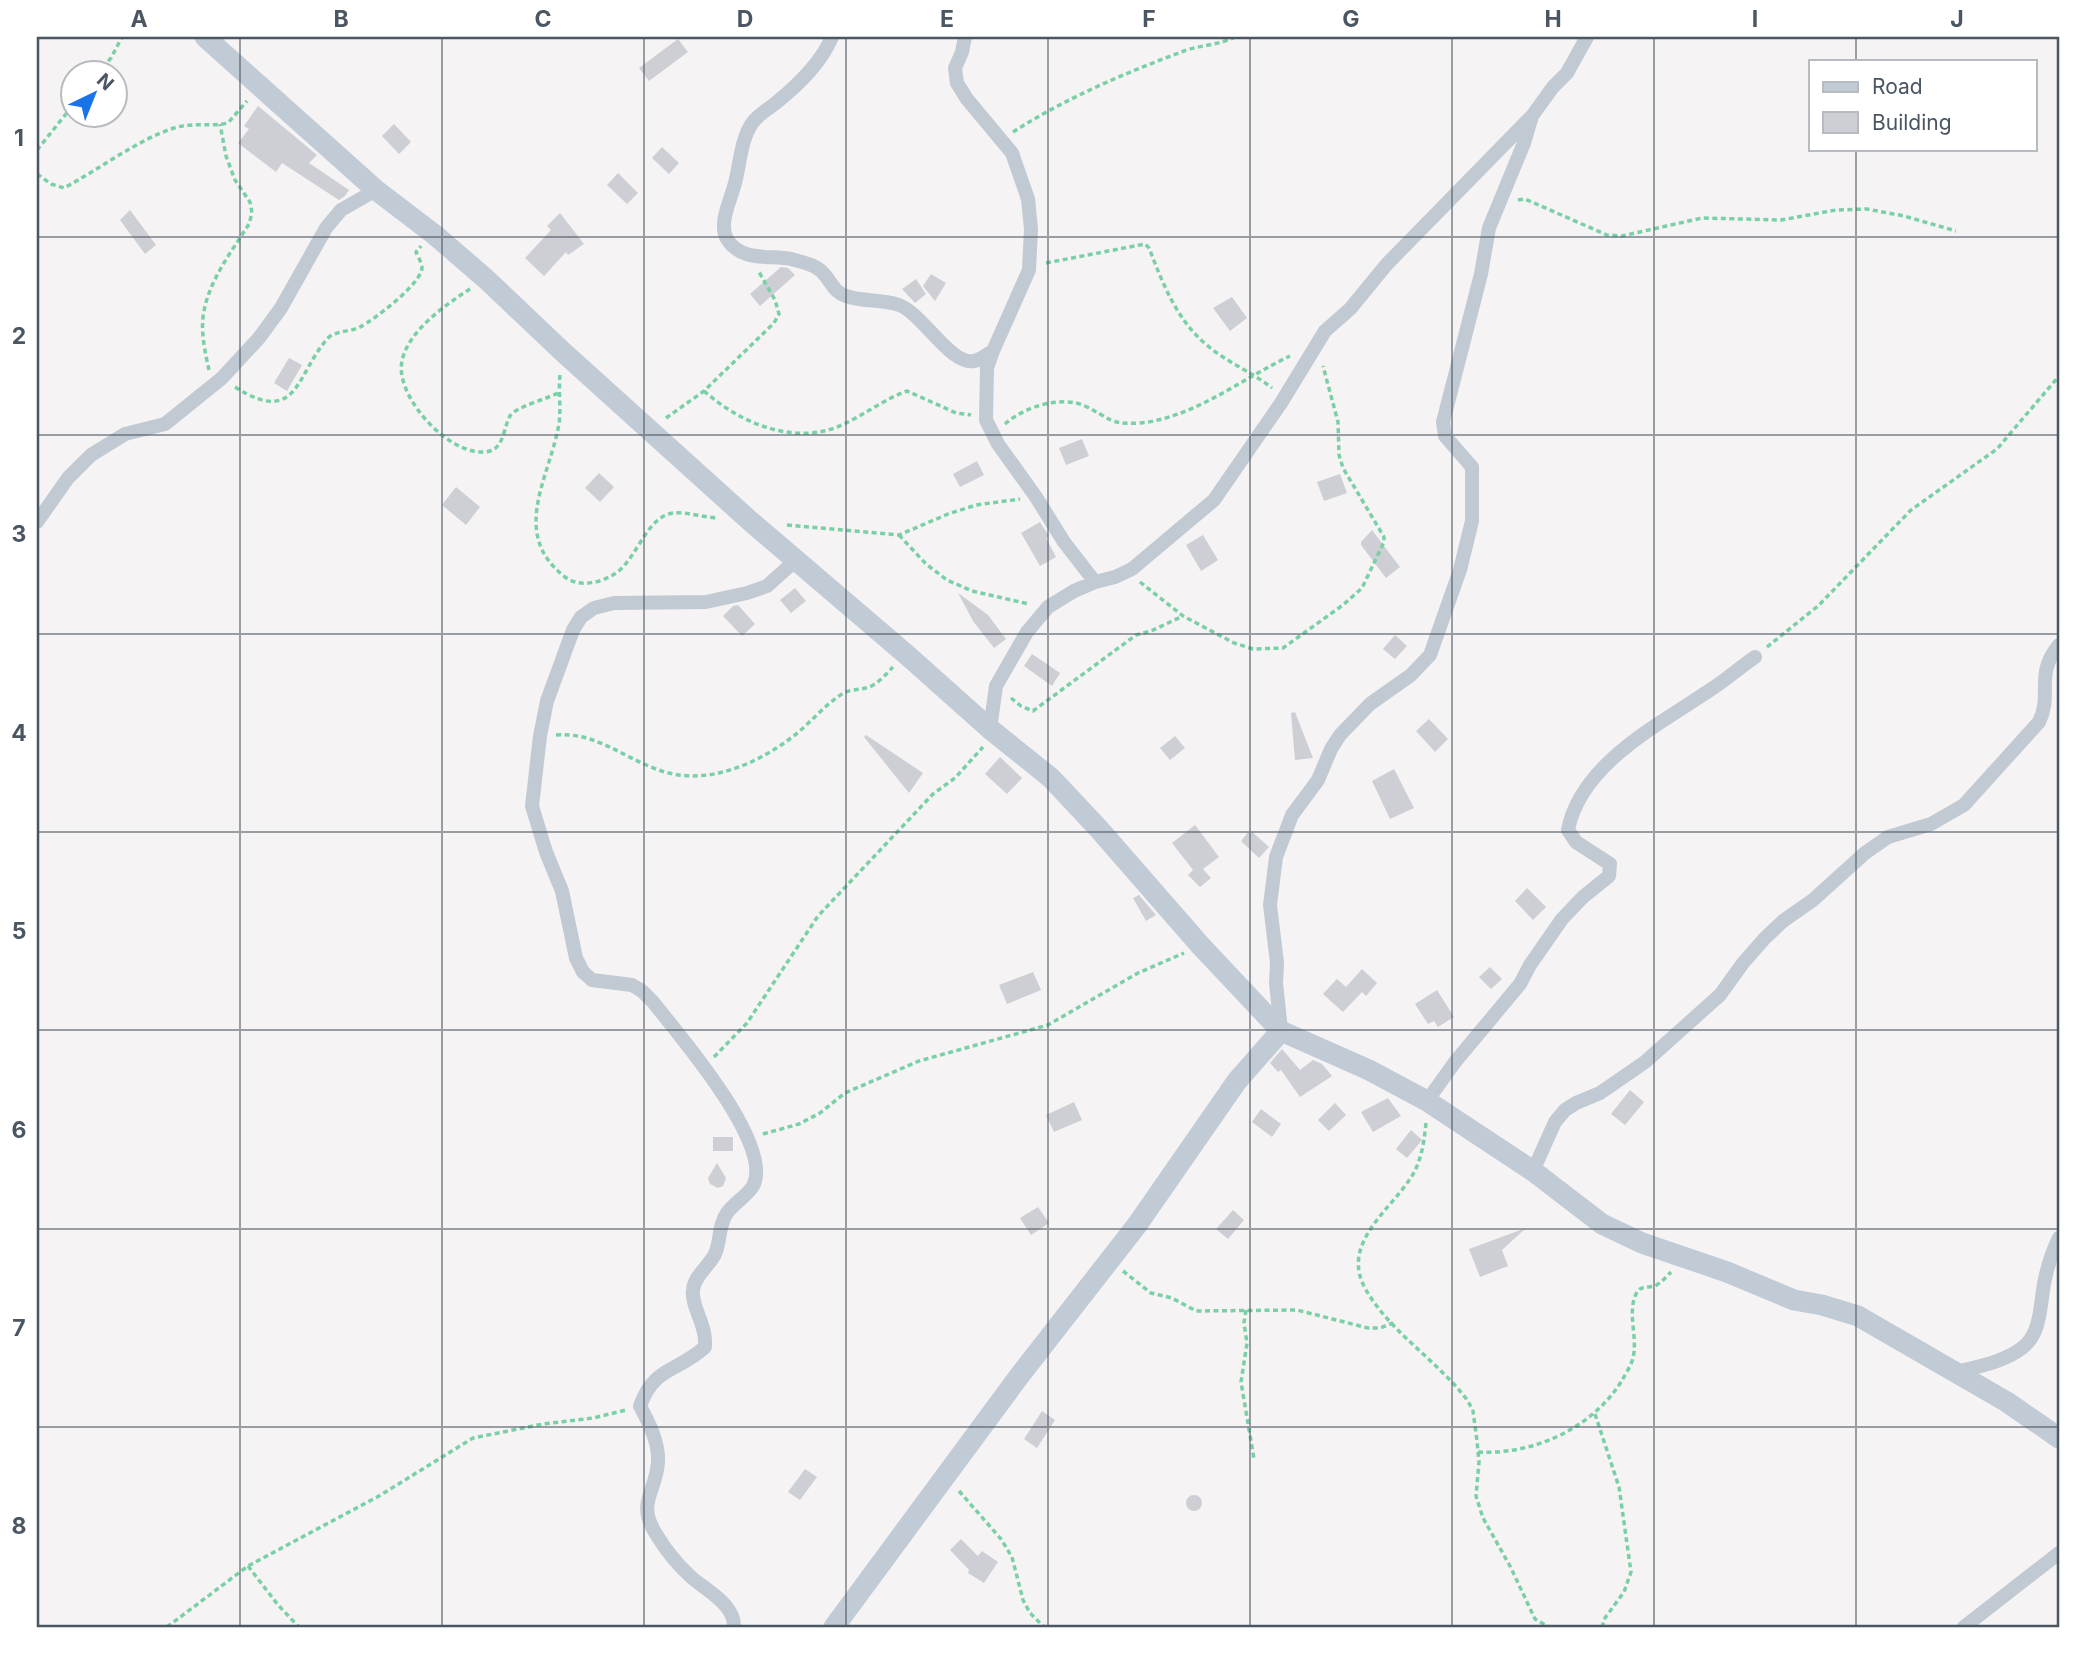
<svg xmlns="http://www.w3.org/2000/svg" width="2096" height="1664" font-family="Inter,sans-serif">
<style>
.building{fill:#cdcfd5}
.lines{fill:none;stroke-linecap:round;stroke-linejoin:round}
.path{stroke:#7ad0a6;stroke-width:3.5;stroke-dasharray:5 3.5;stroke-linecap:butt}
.street{stroke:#c1cad2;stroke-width:14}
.secondary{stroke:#c1cbd6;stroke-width:21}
.grid{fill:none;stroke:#4a5661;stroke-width:2;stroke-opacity:0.55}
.neatline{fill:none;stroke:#4a5661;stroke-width:2.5}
.grid-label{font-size:23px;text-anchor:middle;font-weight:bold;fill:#4a5661}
</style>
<rect width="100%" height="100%" fill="#f5f3f3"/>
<path class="building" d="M 678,39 L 688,52 L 649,81 L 639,68 Z
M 258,106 L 317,155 L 309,163 L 349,190 L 345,196 L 339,200 L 282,163 L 276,172 L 238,143 L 249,129 L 244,126 Z
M 394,124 L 411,142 L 399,154 L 382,136 Z
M 662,147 L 679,163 L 669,174 L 652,158 Z
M 618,173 L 638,193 L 627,204 L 607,185 Z
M 130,210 L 156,245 L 145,254 L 120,220 Z
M 560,213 L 584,244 L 568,255 L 566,252 L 544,276 L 525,258 L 551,230 L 547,226 Z
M 781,267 L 788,268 L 795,275 L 760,306 L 750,294 Z
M 931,274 L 946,283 L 935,301 L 923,286 Z
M 916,279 L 926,294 L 915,303 L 902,289 Z
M 1232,297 L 1247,318 L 1230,331 L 1213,308 Z
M 289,358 L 302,365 L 287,391 L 274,383 Z
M 1082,439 L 1089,456 L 1066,465 L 1059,448 Z
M 977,461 L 984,475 L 960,487 L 953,474 Z
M 599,473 L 614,487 L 600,502 L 585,488 Z
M 1340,474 L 1347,493 L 1324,501 L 1317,482 Z
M 456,487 L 480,507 L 466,525 L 442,505 Z
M 1040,522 L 1049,536 L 1046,538 L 1056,557 L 1040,566 L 1021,533 Z
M 1372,530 L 1400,567 L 1386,578 L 1361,545 L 1361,542 Z
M 1203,535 L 1218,560 L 1201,571 L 1186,545 Z
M 795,588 L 806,601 L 791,613 L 780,600 Z
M 958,593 L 988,615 L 1006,639 L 994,648 L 973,621 Z
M 738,605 L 755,624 L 742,636 L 723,616 L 733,606 Z
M 1395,635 L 1407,646 L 1395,659 L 1383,649 Z
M 1032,654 L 1060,673 L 1052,686 L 1024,666 Z
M 1295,712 L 1313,758 L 1295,760 L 1291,713 Z
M 1429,719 L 1448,739 L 1435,752 L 1416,731 Z
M 866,735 L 923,773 L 909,793 L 864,737 Z
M 1175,736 L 1185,748 L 1170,760 L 1160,748 Z
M 1000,757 L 1022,778 L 1007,794 L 985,774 Z
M 1394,769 L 1414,808 L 1390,819 L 1372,781 Z
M 1195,825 L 1219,857 L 1203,869 L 1211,878 L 1200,887 L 1188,875 L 1193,870 L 1172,843 Z
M 1250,830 L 1269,847 L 1259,858 L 1241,841 Z
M 1527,888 L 1546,907 L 1533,920 L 1515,901 Z
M 1139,895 L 1156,915 L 1146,921 L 1133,898 Z
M 1490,967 L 1502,979 L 1491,989 L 1479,977 Z
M 1362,969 L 1377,983 L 1366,996 L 1362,992 L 1343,1012 L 1323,994 L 1337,979 L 1346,987 Z
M 1033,972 L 1041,990 L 1007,1004 L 999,985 Z
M 1437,990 L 1454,1017 L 1438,1027 L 1434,1021 L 1428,1024 L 1415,1004 Z
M 1282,1049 L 1300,1070 L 1313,1060 L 1322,1064 L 1332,1076 L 1300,1097 L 1281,1070 L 1278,1072 L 1270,1063 Z
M 1630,1090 L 1644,1102 L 1625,1125 L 1611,1114 Z
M 1388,1098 L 1401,1116 L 1373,1132 L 1361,1112 Z
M 1074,1102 L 1082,1120 L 1054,1132 L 1046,1115 Z
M 1335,1103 L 1346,1115 L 1329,1131 L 1318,1120 Z
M 1261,1109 L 1281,1124 L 1272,1137 L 1252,1122 Z
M 1411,1130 L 1422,1140 L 1407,1158 L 1396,1149 Z
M 713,1137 L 733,1137 L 733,1151 L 713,1151 Z
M 717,1163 L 726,1178 L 723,1186 L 718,1188 L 710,1184 L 708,1178 Z
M 1038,1207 L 1049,1223 L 1031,1235 L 1020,1218 Z
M 1233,1210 L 1244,1220 L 1228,1239 L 1216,1229 Z
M 1526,1228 L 1502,1250 L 1508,1266 L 1480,1277 L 1469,1249 Z
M 1042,1411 L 1055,1420 L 1037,1448 L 1024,1439 Z
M 805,1469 L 817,1477 L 800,1500 L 788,1492 Z
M1186 1503a8 8 0 1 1 16 0a8 8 0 1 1-16 0Z
M 961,1539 L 978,1556 L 982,1551 L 998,1562 L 984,1583 L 968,1573 L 969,1570 L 950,1550 Z"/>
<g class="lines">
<path class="path" d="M 97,74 L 111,58 L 122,37
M 1013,132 C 1066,98 1125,73 1184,51 C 1200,45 1220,45 1235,37
M 37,150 L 74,104
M 37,174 L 51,184 L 64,188 C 98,170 139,139 174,128 C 192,122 210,127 228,123 L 247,101
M 1518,200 L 1525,199 L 1607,235 L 1622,236 L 1702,218 L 1781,220 L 1836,210 L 1867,209 L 1904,216 L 1956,231
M 1046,263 L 1145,244 L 1149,248 C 1163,284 1177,321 1208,346 C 1228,363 1252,372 1272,388
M 470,289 C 445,305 408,331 402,361 C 394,397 453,461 490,451 C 504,447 504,426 510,416 C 515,407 547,399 558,393
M 209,370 C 205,352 200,330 204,311 C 210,279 232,251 249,224 L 252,213 L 250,202 L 235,180 L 226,156 L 220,124
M 560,375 C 558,393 562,412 558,429 C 547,482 511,535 565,577 C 580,588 601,583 616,573 C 637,559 647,515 674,513 C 687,512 703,517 716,518
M 235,387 C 299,428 296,372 329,337 C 339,330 350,332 360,327 C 374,320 421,284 422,268 C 422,263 418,257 416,252 L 421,246
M 704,391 C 741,424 797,447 844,424 C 865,414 885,399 907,391 L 956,413 L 971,415
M 666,418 L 704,391 L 774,323 L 779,314 L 775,300 L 759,272
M 1005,424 C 1024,407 1061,395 1085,406 C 1109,417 1108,425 1139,423 C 1192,419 1243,378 1290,356
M 787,525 L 899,535 L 948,514 L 976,505 L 1020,499
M 899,535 L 926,564 L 947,580 L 972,591 L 1029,604
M 1140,582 L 1183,616 L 1234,643 L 1253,649 L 1283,648 L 1343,605 L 1362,588 L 1384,542 L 1384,537 L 1343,468 L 1339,455 L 1338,422 L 1323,366
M 1767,647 L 1818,606 L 1911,510 L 1997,449 L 2059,376
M 1011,698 L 1021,706 L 1033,711 L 1136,635 L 1151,631 L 1183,616
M 556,735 C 595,732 621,756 656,769 C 704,788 756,765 795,735 C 810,723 823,707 839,696 C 849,688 858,691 869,687 C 878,684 886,674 893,667
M 714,1057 L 747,1023 L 818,916 L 933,794 L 955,778 L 983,747
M 1426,1123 C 1424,1143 1421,1163 1410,1179 C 1387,1213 1340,1245 1366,1290 C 1391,1333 1438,1361 1468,1401 L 1473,1411 L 1477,1441 L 1479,1462 L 1476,1496 L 1483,1518 L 1510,1566 L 1535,1619 L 1549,1627
M 763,1134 L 799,1124 L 820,1113 L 845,1093 L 919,1061 L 1048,1025 L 1138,973 L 1184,953
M 1123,1271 L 1151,1293 L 1172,1298 L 1196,1311 L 1297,1310 L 1368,1328 L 1380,1328 L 1393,1323
M 1246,1310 L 1244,1323 L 1247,1343 L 1241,1382 L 1254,1459
M 1595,1414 L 1619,1487 L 1631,1572 L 1624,1592 L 1605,1618 L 1602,1627
M 1478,1452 C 1533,1455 1591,1429 1621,1382 C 1625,1375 1631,1366 1633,1358 C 1638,1338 1627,1313 1636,1294 C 1640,1285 1647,1288 1655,1286 C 1661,1283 1666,1277 1671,1272
M 959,1491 L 1001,1539 L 1012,1557 L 1023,1600 L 1030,1613 L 1044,1627
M 248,1566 L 278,1605 L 299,1627
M 167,1627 L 248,1566 L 379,1496 L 473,1438 L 543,1424 L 593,1418 L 626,1410
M 610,1627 L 614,1627"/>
<path class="street" d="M 832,37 C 821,63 799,84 777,102 C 770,108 759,114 753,122 C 741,138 740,164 735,183 C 731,199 718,224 727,239 C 741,262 770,255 791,259 C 802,262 817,265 824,274 C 832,283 834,292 846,296 C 863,302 882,299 899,305 C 923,314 950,365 974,361 C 981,360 987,354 993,351
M 965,37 L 962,52 L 955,68 L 957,83 L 967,99 L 1012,153 L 1028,199 L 1031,229 L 1029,270 L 993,351 L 987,368 L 986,420 L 998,444 L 1036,497 L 1064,542 L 1095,582
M 37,522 L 68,478 L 91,455 L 125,434 L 165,424 L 222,378 L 259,338 L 281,308 L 326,228 L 341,210 L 376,190
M 990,729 L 996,686 L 1027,632 L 1048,607 L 1074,591 L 1095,582 L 1115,577 L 1132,569 L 1214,500 L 1281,403 L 1325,331 L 1350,309 L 1387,264 L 1532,116 L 1553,87 L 1567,73 L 1587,37
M 1281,1030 L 1276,983 L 1277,963 L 1270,905 L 1276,857 L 1292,815 L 1318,780 L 1331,749 L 1340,735 L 1370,704 L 1411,675 L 1430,655 L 1460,570 L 1472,521 L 1472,467 L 1445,436 L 1443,422 L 1481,274 L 1489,228 L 1524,143 L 1532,116
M 1427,1101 L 1455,1062 L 1520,984 L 1530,965 L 1562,919 L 1583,897 L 1609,876 L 1610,864 L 1576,842 L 1568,830 C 1581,762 1664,722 1716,686 C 1729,677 1742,666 1755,657
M 1533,1171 L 1555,1122 L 1565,1110 L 1576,1103 L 1600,1093 L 1645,1062 L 1720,995 L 1743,963 L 1765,938 L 1783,921 L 1813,900 L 1865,853 L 1888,837 L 1931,824 L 1964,805 L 2039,722 C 2053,694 2034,675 2059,645
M 1956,1372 C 1976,1367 2004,1362 2022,1348 C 2041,1334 2040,1306 2044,1284 C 2047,1268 2052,1252 2059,1238
M 734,1627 C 735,1604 705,1590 690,1576 C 677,1564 665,1549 656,1534 C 636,1502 656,1493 658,1462 C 659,1442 649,1423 640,1406 C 654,1366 678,1372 705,1347 C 707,1325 691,1307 693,1290 C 694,1276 709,1266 715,1254 C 721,1241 718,1226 727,1213 C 734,1203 747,1196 753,1186 C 775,1145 678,1034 653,1002 L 642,991 L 632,985 L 592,980 L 583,972 L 576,958 L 562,891 L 546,852 L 532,806 L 540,736 L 547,701 L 573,630 L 581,617 L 594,608 L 614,603 L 706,602 L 747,593 L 767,586 L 796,560
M 1964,1627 L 2059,1553"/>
<path class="secondary" d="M 205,37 L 376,190 L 435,235 L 486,279 L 563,352 L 749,520 L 907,655 L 990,729 L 1051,778 L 1098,828 L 1200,945 L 1281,1031 L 1369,1070 L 1427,1101 L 1533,1171 L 1602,1224 L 1642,1243 L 1727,1272 L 1794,1300 L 1822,1305 L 1858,1316 L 2007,1402 L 2059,1438
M 834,1627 L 1020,1375 L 1137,1225 L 1237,1081 L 1281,1031"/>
</g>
<path class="grid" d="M 240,37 L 240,1627M 442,37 L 442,1627M 644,37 L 644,1627M 846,37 L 846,1627M 1048,37 L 1048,1627M 1250,37 L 1250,1627M 1452,37 L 1452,1627M 1654,37 L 1654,1627M 1856,37 L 1856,61M 1856,149 L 1856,1627M 37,237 L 2059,237M 37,435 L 2059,435M 37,634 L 2059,634M 37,832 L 2059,832M 37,1030 L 2059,1030M 37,1229 L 2059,1229M 37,1427 L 2059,1427"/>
<rect width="2096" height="1664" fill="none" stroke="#ffffff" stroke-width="77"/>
<rect x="1809" y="60" width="228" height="91" fill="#ffffff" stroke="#b7bbc0" stroke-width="2"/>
<rect x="1823" y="82" width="35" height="10" fill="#c1cbd6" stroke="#b7bbc0" stroke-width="2"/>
<text x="1872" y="94" font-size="21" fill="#4a5661">Road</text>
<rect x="1823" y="112" width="35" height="21" fill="#cdcfd5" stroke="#b7bbc0" stroke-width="2"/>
<text x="1872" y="130" font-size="21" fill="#4a5661">Building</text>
<g transform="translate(94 94) rotate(43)"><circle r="33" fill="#ffffff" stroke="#b7bbc0" stroke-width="2"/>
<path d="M0-5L12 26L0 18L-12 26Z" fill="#1a73e8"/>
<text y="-10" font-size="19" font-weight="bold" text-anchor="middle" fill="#4a5661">N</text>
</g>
<rect x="38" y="38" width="2020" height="1588" class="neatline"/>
<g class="grid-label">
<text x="139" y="27">A</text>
<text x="341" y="27">B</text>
<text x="543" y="27">C</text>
<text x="745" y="27">D</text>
<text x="947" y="27">E</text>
<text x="1149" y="27">F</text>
<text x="1351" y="27">G</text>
<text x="1553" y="27">H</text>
<text x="1755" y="27">I</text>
<text x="1957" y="27">J</text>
<text x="19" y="146">1</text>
<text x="19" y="344">2</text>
<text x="19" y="542">3</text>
<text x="19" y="741">4</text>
<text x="19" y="939">5</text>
<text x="19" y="1138">6</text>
<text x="19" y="1336">7</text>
<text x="19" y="1534">8</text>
</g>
</svg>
